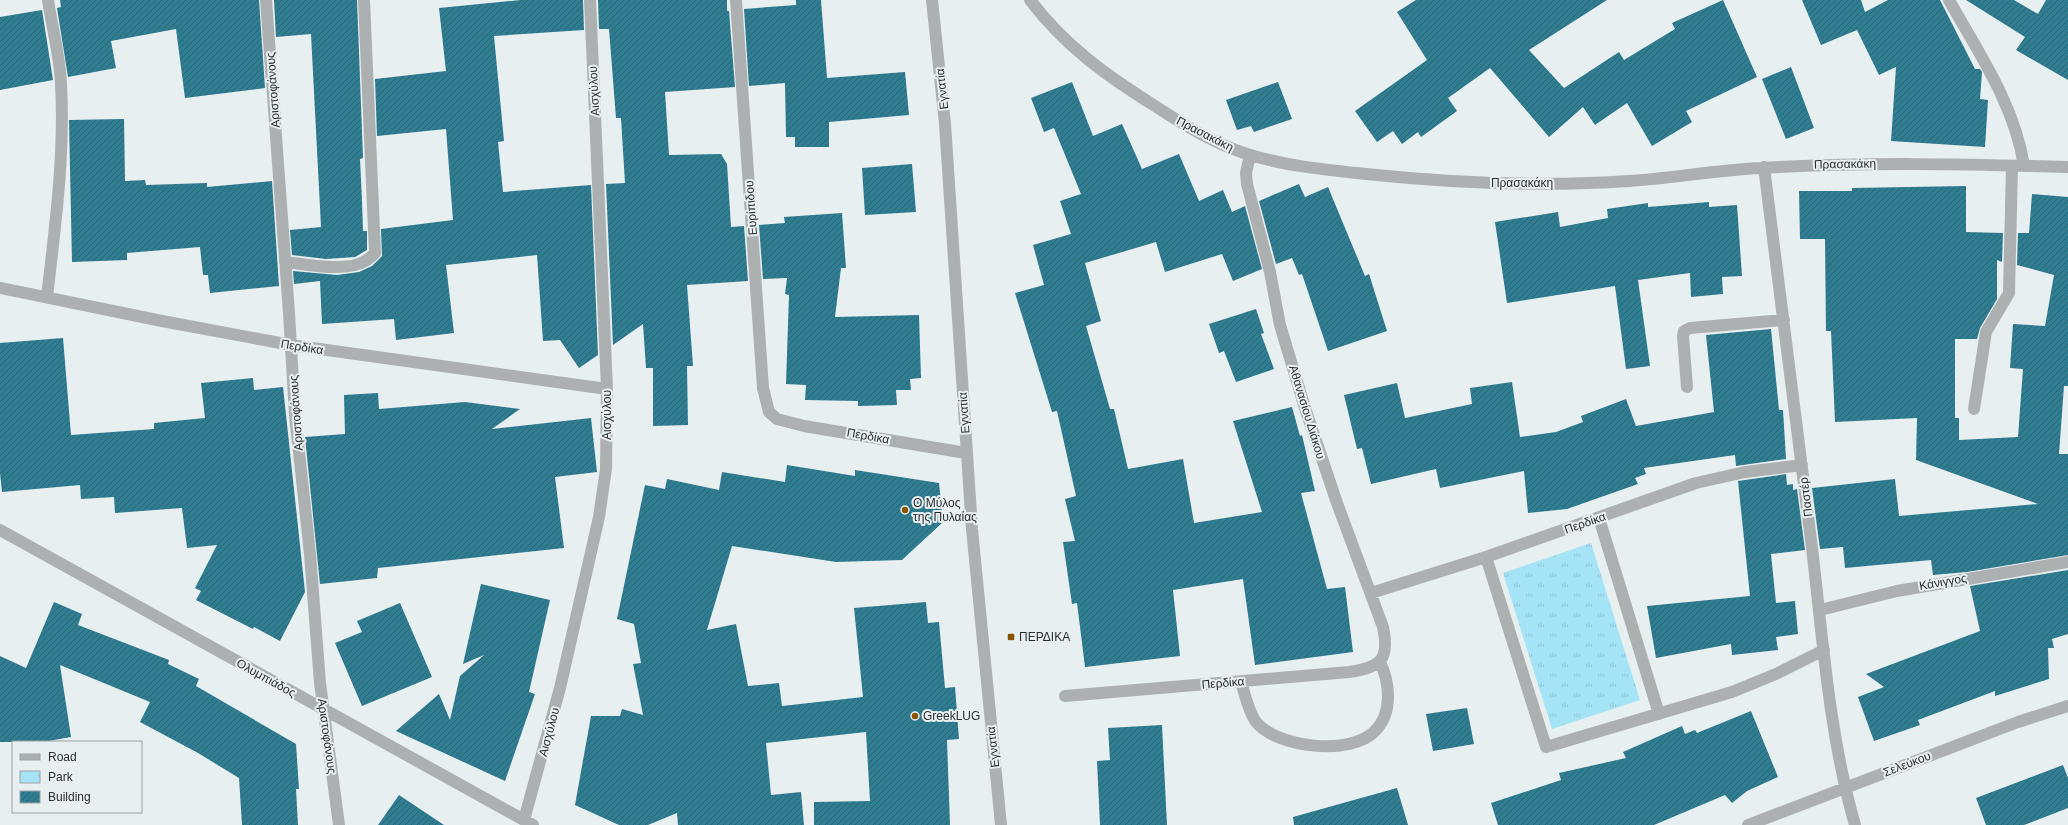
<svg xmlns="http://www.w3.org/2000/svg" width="2068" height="825" font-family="Arial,sans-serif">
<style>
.park{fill:url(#park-tufts)}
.building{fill:url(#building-hatch)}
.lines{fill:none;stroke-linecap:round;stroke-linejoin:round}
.minor{stroke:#adb0b0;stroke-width:12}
.poi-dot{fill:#895400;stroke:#e8eff1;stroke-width:1.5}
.labels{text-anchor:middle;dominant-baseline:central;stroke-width:4;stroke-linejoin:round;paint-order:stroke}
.street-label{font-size:12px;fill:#2b2e2f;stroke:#e8eff1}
.poi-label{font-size:12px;fill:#2b2e2f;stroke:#e8eff1;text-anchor:start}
</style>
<defs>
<pattern id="park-tufts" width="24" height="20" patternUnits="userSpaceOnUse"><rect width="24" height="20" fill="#a5e3f7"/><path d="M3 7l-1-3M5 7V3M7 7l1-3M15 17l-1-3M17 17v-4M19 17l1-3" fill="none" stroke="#8ec3d4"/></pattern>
<pattern id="building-hatch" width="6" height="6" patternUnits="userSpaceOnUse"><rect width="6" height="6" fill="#307d92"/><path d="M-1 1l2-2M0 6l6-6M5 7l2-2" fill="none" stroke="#296778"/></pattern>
</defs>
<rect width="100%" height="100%" fill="#e8eff1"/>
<path class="park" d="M 1591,543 L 1640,700 L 1552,729 L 1503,573 Z"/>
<path class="building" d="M 60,0 L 259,0 L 265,88 L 185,98 L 176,29 L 111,41 L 116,68 L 68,77 L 57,8 L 61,7 Z
M 274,0 L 357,0 L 363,158 L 360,159 L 362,201 L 363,231 L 367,231 L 367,250 L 355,257 L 326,259 L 292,255 L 290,230 L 321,227 L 311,34 L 276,37 Z
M 521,0 L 583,0 L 584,30 L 494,36 L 504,141 L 498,142 L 503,192 L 591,185 L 598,355 L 579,368 L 560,340 L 543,341 L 537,255 L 446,265 L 454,333 L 396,340 L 394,319 L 322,324 L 320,281 L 294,284 L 293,271 L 337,275 L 359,272 L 372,266 L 382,256 L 381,229 L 453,220 L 446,129 L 377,136 L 375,79 L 446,71 L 439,8 Z
M 598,0 L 727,0 L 727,11 L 729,11 L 735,87 L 665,92 L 669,155 L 721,154 L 727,164 L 731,227 L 744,226 L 748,281 L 687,285 L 693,366 L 687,366 L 688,425 L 653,426 L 653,368 L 646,368 L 643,324 L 613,345 L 606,184 L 625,183 L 621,118 L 616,118 L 609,29 L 599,29 Z
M 796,0 L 821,0 L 827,78 L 905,72 L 909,115 L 829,122 L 829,147 L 795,147 L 795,137 L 786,137 L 785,83 L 749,86 L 744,9 L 796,5 Z
M 1416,0 L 1607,0 L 1529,50 L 1564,88 L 1619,52 L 1624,60 L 1675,29 L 1672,23 L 1723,0 L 1757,77 L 1686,111 L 1692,122 L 1652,146 L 1627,103 L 1595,125 L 1583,107 L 1549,137 L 1490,68 L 1448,98 L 1457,111 L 1421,137 L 1418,132 L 1402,144 L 1393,131 L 1377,142 L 1355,111 L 1427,60 L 1397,12 Z
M 1802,0 L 1861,0 L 1865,12 L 1888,0 L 1940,0 L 1975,69 L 1980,69 L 1982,72 L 1980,99 L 1988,100 L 1985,147 L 1891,141 L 1896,67 L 1879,75 L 1857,30 L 1821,45 Z
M 1966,0 L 2014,0 L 2038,14 L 2046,0 L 2068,0 L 2068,80 L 2016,50 L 2025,37 Z
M 42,10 L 53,80 L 0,90 L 0,17 Z
M 1791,67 L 1814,128 L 1786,139 L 1762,79 Z
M 1072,82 L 1093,136 L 1122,124 L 1142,169 L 1179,154 L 1199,201 L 1223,190 L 1232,212 L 1245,206 L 1262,269 L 1233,281 L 1222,254 L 1165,272 L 1156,242 L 1085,263 L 1101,321 L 1086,326 L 1110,409 L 1114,409 L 1128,469 L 1183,459 L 1194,523 L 1262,512 L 1233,421 L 1292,407 L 1300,436 L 1302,435 L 1315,491 L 1301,493 L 1327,589 L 1345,587 L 1353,652 L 1255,665 L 1243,579 L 1173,590 L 1180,656 L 1085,667 L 1077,603 L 1072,604 L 1063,542 L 1075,541 L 1065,499 L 1076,496 L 1057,411 L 1052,412 L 1015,293 L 1044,285 L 1033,245 L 1071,234 L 1060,201 L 1081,194 L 1054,128 L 1044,132 L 1031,98 Z
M 1278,82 L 1292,119 L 1254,132 L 1251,126 L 1237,130 L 1226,100 Z
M 124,119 L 125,181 L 145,180 L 146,185 L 207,183 L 207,187 L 272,181 L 279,286 L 210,293 L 208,275 L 203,275 L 200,247 L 127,253 L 127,260 L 72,262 L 69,120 Z
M 912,164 L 916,212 L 865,215 L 862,168 Z
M 1299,184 L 1305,197 L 1328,187 L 1365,276 L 1369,274 L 1387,331 L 1328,351 L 1302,274 L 1299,275 L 1292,258 L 1276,264 L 1259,201 Z
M 1966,186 L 1966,232 L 2003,233 L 2002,262 L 1997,260 L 1997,299 L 1980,328 L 1977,339 L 1955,339 L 1955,418 L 1959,418 L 1959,440 L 2018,437 L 2023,369 L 2010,368 L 2013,324 L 2045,326 L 2054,275 L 2017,265 L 2018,233 L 2029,233 L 2032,194 L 2068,197 L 2068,386 L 2064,386 L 2059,454 L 2068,454 L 2068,555 L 1967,572 L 1933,575 L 1931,560 L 1845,568 L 1843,547 L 1820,549 L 1812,488 L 1895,479 L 1899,516 L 2038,504 L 1916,460 L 1917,418 L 1835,422 L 1831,331 L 1826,331 L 1825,239 L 1800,239 L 1799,191 L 1852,191 L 1852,188 Z
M 1709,202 L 1709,207 L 1737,205 L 1742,276 L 1722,277 L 1723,294 L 1691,297 L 1690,273 L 1638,280 L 1650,366 L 1626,369 L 1615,286 L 1507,303 L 1495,222 L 1558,212 L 1560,227 L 1608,218 L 1607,209 L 1648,203 L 1648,207 Z
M 842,213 L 846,268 L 841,268 L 835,317 L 919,315 L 921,378 L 910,379 L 911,390 L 896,390 L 897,405 L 858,406 L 858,401 L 805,400 L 806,385 L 786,384 L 789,295 L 785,294 L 787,278 L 763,279 L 759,225 L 785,223 L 784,217 Z
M 1256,309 L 1264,333 L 1261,334 L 1274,369 L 1236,382 L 1224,351 L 1219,353 L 1209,324 Z
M 1771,329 L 1779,410 L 1783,410 L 1786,459 L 1736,466 L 1735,455 L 1644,468 L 1646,474 L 1635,478 L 1638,484 L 1567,509 L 1528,513 L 1524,471 L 1440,488 L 1436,469 L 1371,484 L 1362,448 L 1357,449 L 1344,395 L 1397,383 L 1405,418 L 1472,404 L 1470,388 L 1512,382 L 1520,437 L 1556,432 L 1583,422 L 1581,416 L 1626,399 L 1636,426 L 1714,412 L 1706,335 Z
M 63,338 L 71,435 L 154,429 L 154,423 L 205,418 L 201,383 L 253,378 L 254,390 L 283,387 L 305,592 L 280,641 L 254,627 L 253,629 L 196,600 L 201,591 L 195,588 L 217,545 L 187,548 L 182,508 L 115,513 L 114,497 L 81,499 L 80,485 L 2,492 L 0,473 L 0,343 Z
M 378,393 L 379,409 L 465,402 L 520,409 L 492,429 L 591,418 L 597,472 L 555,477 L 564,548 L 378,568 L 377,578 L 320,584 L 305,437 L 345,434 L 344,395 Z
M 787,465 L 855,476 L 855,470 L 939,483 L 943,522 L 902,560 L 836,562 L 732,546 L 707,630 L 736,624 L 748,686 L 779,683 L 782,706 L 863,697 L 854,608 L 926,602 L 928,623 L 939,622 L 945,688 L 955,687 L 959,739 L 947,740 L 950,825 L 814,825 L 814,802 L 870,801 L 866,732 L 766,743 L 771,795 L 801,792 L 804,825 L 678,825 L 677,813 L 648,825 L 619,825 L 575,805 L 591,716 L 620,716 L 622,709 L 643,715 L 633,664 L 641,663 L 634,624 L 617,619 L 645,485 L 665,489 L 667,479 L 719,490 L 722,472 L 785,482 Z
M 1786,474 L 1787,485 L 1793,484 L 1793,490 L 1797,489 L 1805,550 L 1771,554 L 1776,603 L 1795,601 L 1798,634 L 1776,637 L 1778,650 L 1732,655 L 1731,644 L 1656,658 L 1647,606 L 1750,596 L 1738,481 Z
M 2068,570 L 2068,634 L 2052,639 L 2054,648 L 2048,648 L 2049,679 L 1995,696 L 1995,691 L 1918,720 L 1920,725 L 1874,741 L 1858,697 L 1884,687 L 1866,674 L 1980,631 L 1970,586 Z
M 481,584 L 550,600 L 529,692 L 535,694 L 505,781 L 396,731 L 439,694 L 450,720 L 460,676 L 484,655 L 463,664 Z
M 54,602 L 82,614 L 78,625 L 169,660 L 168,664 L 199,679 L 196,686 L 296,744 L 299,789 L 296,789 L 298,825 L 242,825 L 239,778 L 198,753 L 140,722 L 150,702 L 60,665 L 71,737 L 43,742 L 0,742 L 0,656 L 26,668 Z
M 400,603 L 432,677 L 362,706 L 335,643 L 362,632 L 357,621 Z
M 1467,708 L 1474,744 L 1433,751 L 1426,714 Z
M 1751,711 L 1778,777 L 1747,791 L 1732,803 L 1725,795 L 1654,825 L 1498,825 L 1491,803 L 1561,780 L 1559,773 L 1626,758 L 1623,752 L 1682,726 L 1685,734 L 1695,730 L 1697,733 Z
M 1162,725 L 1167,825 L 1100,825 L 1097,761 L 1110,760 L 1108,728 Z
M 2063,765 L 2068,778 L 2068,808 L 2024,825 L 1986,825 L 1976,798 Z
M 1397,788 L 1408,825 L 1294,825 L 1293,817 Z
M 399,795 L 444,825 L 378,825 Z"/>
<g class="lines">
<path class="minor" d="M 266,0 L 289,313 L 295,415 L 310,554 L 320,683 L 339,825
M 736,0 L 763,388 L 769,412 L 777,419 L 804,426 L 966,453
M 932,0 L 945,124 L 972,529 L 1001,825
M 1030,0 C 1065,46 1107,76 1155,106 C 1184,125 1213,143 1247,154 C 1285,166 1327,170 1366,174 C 1453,183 1542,187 1629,181 C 1673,178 1717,170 1761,168 C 1863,162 1965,164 2068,167
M 1949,0 C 1978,52 2015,105 2024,166
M 1764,167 C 1781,294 1797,421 1812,548 C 1823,641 1829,734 1855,825
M 285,262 C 306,264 346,273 365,261 C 369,259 372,256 375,253 L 364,0
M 0,288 L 162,321 L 291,345 L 607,389
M 47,297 C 55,227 65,155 61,84 C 60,56 52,28 48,0
M 1687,387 L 1683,336 L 1684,331 L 1690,328 L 1784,320
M 1974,409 L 1986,332 L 2009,293 L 2012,166
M 1599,518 L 1659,714
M 0,530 L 533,825
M 1486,557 L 1546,747 L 1732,692 L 1776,674 L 1824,650
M 1371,593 L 1486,557 L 1696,483 L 1745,472 L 1802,465
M 1820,610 L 1897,591 L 2068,562
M 1241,682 C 1245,694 1248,711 1256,722 C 1277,748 1351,756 1375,731 C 1393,713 1390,683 1380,662
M 1065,696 L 1349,672 C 1381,667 1390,660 1383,627 L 1337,503 L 1305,408 L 1280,325 L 1270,272 L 1247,184 L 1246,173 L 1250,155
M 524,820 L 560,688 L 599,517 L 606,469 L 607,389 L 590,0
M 1748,825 L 2018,722 L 2068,706"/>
</g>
<g class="poi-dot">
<circle cx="905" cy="510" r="4"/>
<rect x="1007" y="633" width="8" height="8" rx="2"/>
<circle cx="915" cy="716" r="4"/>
</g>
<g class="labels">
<g class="street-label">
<text transform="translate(942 89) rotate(-96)">Εγνατία</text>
<text transform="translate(273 90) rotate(-94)">Αριστοφάνους</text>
<text transform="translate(594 91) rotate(-93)">Αισχύλου</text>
<text transform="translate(1205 134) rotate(27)">Πρασακάκη</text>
<text transform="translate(1845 164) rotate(-1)">Πρασακάκη</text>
<text x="1522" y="183">Πρασακάκη</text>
<text transform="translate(751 208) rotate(-94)">Ευρίπιδου</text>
<text transform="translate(302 347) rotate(9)">Περδίκα</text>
<text transform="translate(1307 412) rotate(73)">Αθανασίου Διάκου</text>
<text transform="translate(296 413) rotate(-94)">Αριστοφάνους</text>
<text transform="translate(964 413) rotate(-94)">Εγνατία</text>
<text transform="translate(607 415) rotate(-90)">Αισχύλου</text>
<text transform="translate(868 436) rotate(10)">Περδίκα</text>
<text transform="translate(1806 497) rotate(-97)">Παστέρ</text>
<text transform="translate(1585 523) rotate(-19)">Περδίκα</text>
<text transform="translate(1943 582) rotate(-10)">Κάνιγγος</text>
<text transform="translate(266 678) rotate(29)">Ολυμπιάδος</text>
<text transform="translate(1223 683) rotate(-5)">Περδίκα</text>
<text transform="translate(549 732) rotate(-75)">Αισχύλου</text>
<text transform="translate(327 736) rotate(82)">Αριστοφάνους</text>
<text transform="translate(993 747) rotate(-96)">Εγνατία</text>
<text transform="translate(1907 764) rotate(-21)">Σελεύκου</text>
</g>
<g class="poi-label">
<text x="913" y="503">Ο Μύλος<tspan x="913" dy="14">της Πυλαίας</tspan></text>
<text x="1019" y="637">ΠΕΡΔΙΚΑ</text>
<text x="923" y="716">GreekLUG</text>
</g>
</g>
<rect x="12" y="741" width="130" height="72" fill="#e8eff1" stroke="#9ca2a3"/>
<rect x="20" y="754" width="20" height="6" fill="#adb0b0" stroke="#9ca2a3"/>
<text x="48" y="761" font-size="12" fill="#2b2e2f">Road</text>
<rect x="20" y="771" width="20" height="12" fill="url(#park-tufts)" stroke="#9ca2a3"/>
<text x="48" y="781" font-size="12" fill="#2b2e2f">Park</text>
<rect x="20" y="791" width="20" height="12" fill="url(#building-hatch)" stroke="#9ca2a3"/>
<text x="48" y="801" font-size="12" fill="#2b2e2f">Building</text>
</svg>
